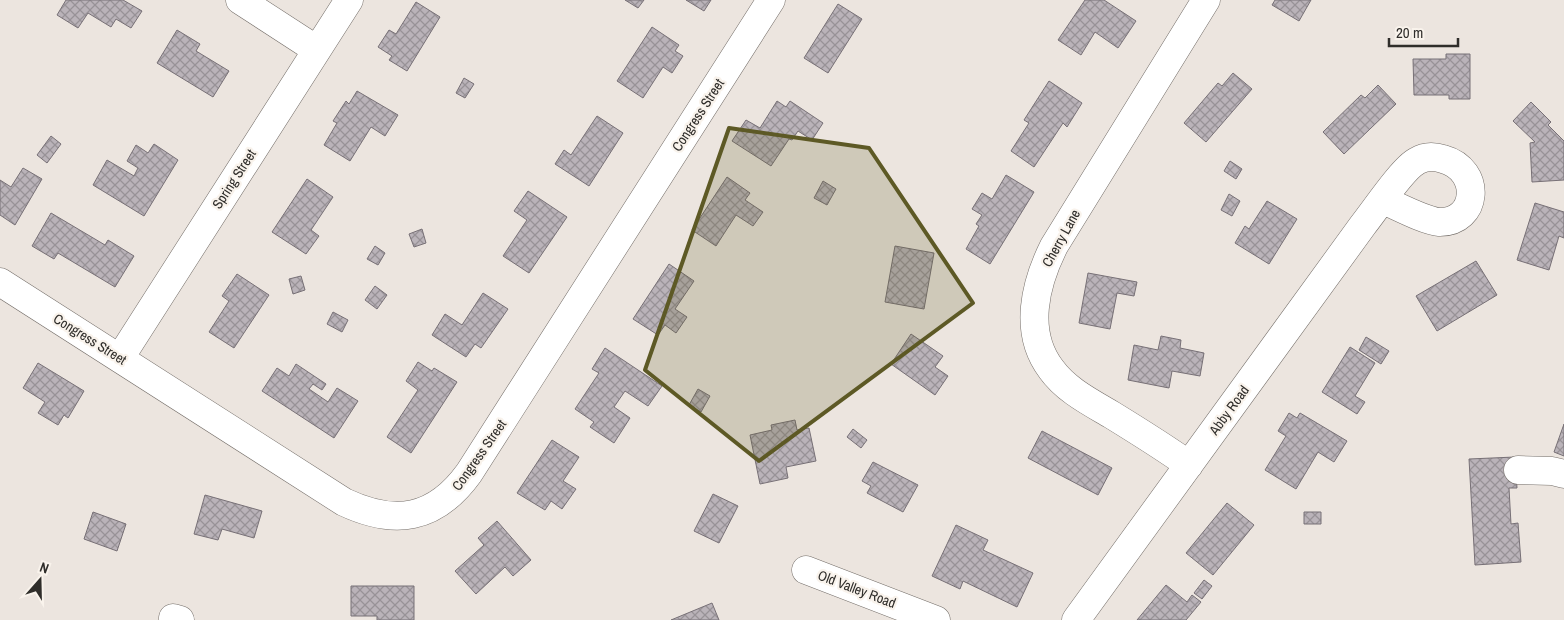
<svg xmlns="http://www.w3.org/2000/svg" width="1564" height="620" font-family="'Archivo Narrow',sans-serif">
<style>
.building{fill:url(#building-cross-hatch);stroke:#777076}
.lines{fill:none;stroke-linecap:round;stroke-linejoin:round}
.minor-casing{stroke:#746e69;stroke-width:29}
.minor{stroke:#fff;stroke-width:28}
.marked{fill:#5d5925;fill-opacity:0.2;stroke:#5d5925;stroke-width:4;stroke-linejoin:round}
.labels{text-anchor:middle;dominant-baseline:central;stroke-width:4.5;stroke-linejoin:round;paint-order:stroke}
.street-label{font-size:14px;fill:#2f2d2a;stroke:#f9f3ec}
</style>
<defs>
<pattern id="building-cross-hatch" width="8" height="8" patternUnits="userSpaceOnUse" patternTransform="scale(1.25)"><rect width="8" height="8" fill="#bab3b9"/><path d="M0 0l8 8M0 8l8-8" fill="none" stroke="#989297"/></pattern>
</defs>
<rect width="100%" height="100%" fill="#ece5df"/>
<path class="building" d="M 66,0 L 123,0 L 142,11 L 131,28 L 116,19 L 111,27 L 88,13 L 78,28 L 57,15 Z
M 625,0 L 644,0 L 638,8 Z
M 686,0 L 711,0 L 704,11 Z
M 1085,0 L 1104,0 L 1136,21 L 1118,48 L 1095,32 L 1081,55 L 1058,40 Z
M 1275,0 L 1311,0 L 1299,21 L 1272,5 Z
M 416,2 L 440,17 L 407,71 L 389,60 L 392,56 L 378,47 L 389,30 L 396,34 Z
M 838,4 L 862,19 L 828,73 L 804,58 Z
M 652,27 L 679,45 L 675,51 L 683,56 L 672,73 L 663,67 L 643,98 L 617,81 Z
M 177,30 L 200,44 L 196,51 L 229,71 L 213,97 L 157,63 Z
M 1446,54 L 1470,54 L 1470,99 L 1449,99 L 1449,95 L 1414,95 L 1413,59 L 1446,59 Z
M 1233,73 L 1252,89 L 1206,142 L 1184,123 L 1218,83 L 1222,86 Z
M 464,78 L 474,84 L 465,98 L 456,93 Z
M 1049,81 L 1082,103 L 1067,127 L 1063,123 L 1034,167 L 1011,151 L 1029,123 L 1024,120 Z
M 1378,85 L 1396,104 L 1344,154 L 1323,132 L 1361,95 L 1365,98 Z
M 357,91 L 398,115 L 385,136 L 371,127 L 350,161 L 324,145 L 337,123 L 333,121 L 346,101 L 349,104 Z
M 777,101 L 786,107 L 790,101 L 823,123 L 812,140 L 798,131 L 792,140 L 789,139 L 771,166 L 732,141 L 746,120 L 760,128 Z
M 1531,102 L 1551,122 L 1548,125 L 1564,141 L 1564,180 L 1532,182 L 1530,143 L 1535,142 L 1513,121 Z
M 597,116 L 623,133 L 589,186 L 555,164 L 564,150 L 571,155 Z
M 51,136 L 61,144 L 47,163 L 37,155 Z
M 154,144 L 178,160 L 144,216 L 93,185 L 107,160 L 134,176 L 138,168 L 127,161 L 136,145 L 148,153 Z
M 1230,161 L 1242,169 L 1236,179 L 1224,171 Z
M 23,168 L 42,179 L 15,225 L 0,215 L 0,180 L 11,187 Z
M 1006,175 L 1034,192 L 990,264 L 966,249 L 979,226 L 976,224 L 982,215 L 972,209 L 982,193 L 992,199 Z
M 727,177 L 750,193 L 745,200 L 763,212 L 753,226 L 736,215 L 716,246 L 692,230 Z
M 307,179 L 333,197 L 311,230 L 319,236 L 306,254 L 272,232 Z
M 823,181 L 836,189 L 827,205 L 814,198 Z
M 528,191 L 567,217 L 529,273 L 503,256 L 527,220 L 514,211 Z
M 1229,194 L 1240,201 L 1232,216 L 1221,210 Z
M 1267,201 L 1297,219 L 1269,264 L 1235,243 L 1245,226 L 1249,229 Z
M 1535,203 L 1564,212 L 1564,238 L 1559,236 L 1549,270 L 1517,260 Z
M 51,213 L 105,245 L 108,240 L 134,256 L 115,287 L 58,253 L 54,259 L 32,246 Z
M 422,229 L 426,243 L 414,247 L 409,234 Z
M 375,246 L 385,253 L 378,265 L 367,259 Z
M 895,246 L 934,253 L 924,309 L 885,302 Z
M 1476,261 L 1497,295 L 1437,331 L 1416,296 Z
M 669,264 L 694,281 L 675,309 L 687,317 L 676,333 L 665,325 L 658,335 L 633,319 Z
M 1088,273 L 1137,282 L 1134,296 L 1117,293 L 1110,329 L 1079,323 Z
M 237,274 L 269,295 L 234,348 L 209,332 L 229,301 L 222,296 Z
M 301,276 L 305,290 L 293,294 L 289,279 Z
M 375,286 L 387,295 L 377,309 L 365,300 Z
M 483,293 L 508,309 L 481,348 L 475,344 L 466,357 L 432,335 L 445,314 L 462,325 Z
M 333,312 L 348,320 L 342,332 L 327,324 Z
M 911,334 L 943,356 L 935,367 L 948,376 L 935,395 L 891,364 Z
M 1161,336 L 1181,340 L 1180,348 L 1204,353 L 1200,376 L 1172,371 L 1169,388 L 1128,380 L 1134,345 L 1158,350 Z
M 1366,337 L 1389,351 L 1381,364 L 1359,350 Z
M 1350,347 L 1375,363 L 1355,396 L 1365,402 L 1357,414 L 1322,392 Z
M 605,348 L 662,386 L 648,406 L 625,391 L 614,407 L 630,418 L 614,443 L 590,427 L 594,422 L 575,409 L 599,373 L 592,369 Z
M 418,362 L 432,371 L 434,368 L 457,382 L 411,453 L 387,437 L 418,390 L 406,381 Z
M 38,363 L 84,391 L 68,418 L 64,415 L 58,425 L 38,413 L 45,402 L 23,388 Z
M 296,364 L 326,384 L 322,390 L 313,384 L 309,389 L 328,402 L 337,388 L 358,401 L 334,438 L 262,391 L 277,368 L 289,376 Z
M 698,389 L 710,396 L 701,412 L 689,405 Z
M 1289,413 L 1297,418 L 1300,413 L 1347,441 L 1334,462 L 1318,452 L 1296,489 L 1265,470 L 1286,436 L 1278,431 Z
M 795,420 L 797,430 L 809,428 L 816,461 L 786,467 L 788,478 L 760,484 L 750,435 L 772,430 L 771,425 Z
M 1564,424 L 1564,456 L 1554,452 Z
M 853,429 L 867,440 L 861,448 L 847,437 Z
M 1042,431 L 1112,468 L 1098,495 L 1028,458 Z
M 552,440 L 579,457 L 563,481 L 576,489 L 562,509 L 551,501 L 545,510 L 517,493 Z
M 1515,457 L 1517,488 L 1509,488 L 1511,524 L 1518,523 L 1521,562 L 1475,565 L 1469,459 Z
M 873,462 L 918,485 L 903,512 L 867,493 L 871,486 L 862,481 Z
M 713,494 L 738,506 L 719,543 L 694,531 Z
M 205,495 L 262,511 L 254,538 L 222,529 L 218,540 L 194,534 Z
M 1227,503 L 1254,525 L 1213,575 L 1186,553 Z
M 93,512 L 126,524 L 117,551 L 84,539 Z
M 1304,512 L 1321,512 L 1321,524 L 1304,524 Z
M 497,521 L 531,560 L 513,576 L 505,567 L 476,594 L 455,571 L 484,545 L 478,538 Z
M 956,525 L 988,540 L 983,550 L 1033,573 L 1017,607 L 963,581 L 960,589 L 932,576 Z
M 1204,580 L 1212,586 L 1202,599 L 1194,593 Z
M 1166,585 L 1187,602 L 1192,595 L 1201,602 L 1186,620 L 1137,620 Z
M 351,586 L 414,586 L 414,620 L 377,620 L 377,616 L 351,616 Z
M 712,603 L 719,620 L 671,620 Z"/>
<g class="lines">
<defs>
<path id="minor" d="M 240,0 L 317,50
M 0,282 L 344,502 C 395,526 435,520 469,473 L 771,0
M 120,358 L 349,0
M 1189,465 C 1164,447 1138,431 1112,415 C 1090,402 1066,390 1051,369 C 1023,332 1035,284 1054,246 L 1206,0
M 1518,470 L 1552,471 L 1564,474
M 806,570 L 936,620
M 173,618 L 180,620
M 1076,620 L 1363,225 C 1375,210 1403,168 1417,161 C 1425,156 1434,156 1443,159 C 1483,170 1478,223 1439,222 C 1425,221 1397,206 1383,200"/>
</defs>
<use href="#minor" class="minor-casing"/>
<use href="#minor" class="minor"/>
</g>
<path class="marked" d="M 729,128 L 869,148 L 973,303 L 759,461 L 645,370 Z"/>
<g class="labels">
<g class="street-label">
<text transform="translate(698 115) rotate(-57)">Congress Street</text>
<text transform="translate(234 179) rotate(-57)">Spring Street</text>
<text transform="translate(1061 238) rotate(-61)">Cherry Lane</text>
<text transform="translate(90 339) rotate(32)">Congress Street</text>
<text transform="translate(1229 410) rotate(-54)">Abby Road</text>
<text transform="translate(479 455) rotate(-55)">Congress Street</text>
<text transform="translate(857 589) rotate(21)">Old Valley Road</text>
</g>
</g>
<g transform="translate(40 580) rotate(20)" stroke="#f9f3ec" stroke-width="4" paint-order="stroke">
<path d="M0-4L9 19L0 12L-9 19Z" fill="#2f2d2a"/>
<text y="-8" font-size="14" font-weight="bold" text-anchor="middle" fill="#2f2d2a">N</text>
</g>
<path d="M1389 38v8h69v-8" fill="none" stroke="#2f2d2a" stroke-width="2.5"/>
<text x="1396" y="38" font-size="15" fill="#2f2d2a" stroke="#f9f3ec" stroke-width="4" paint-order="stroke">20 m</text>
</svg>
